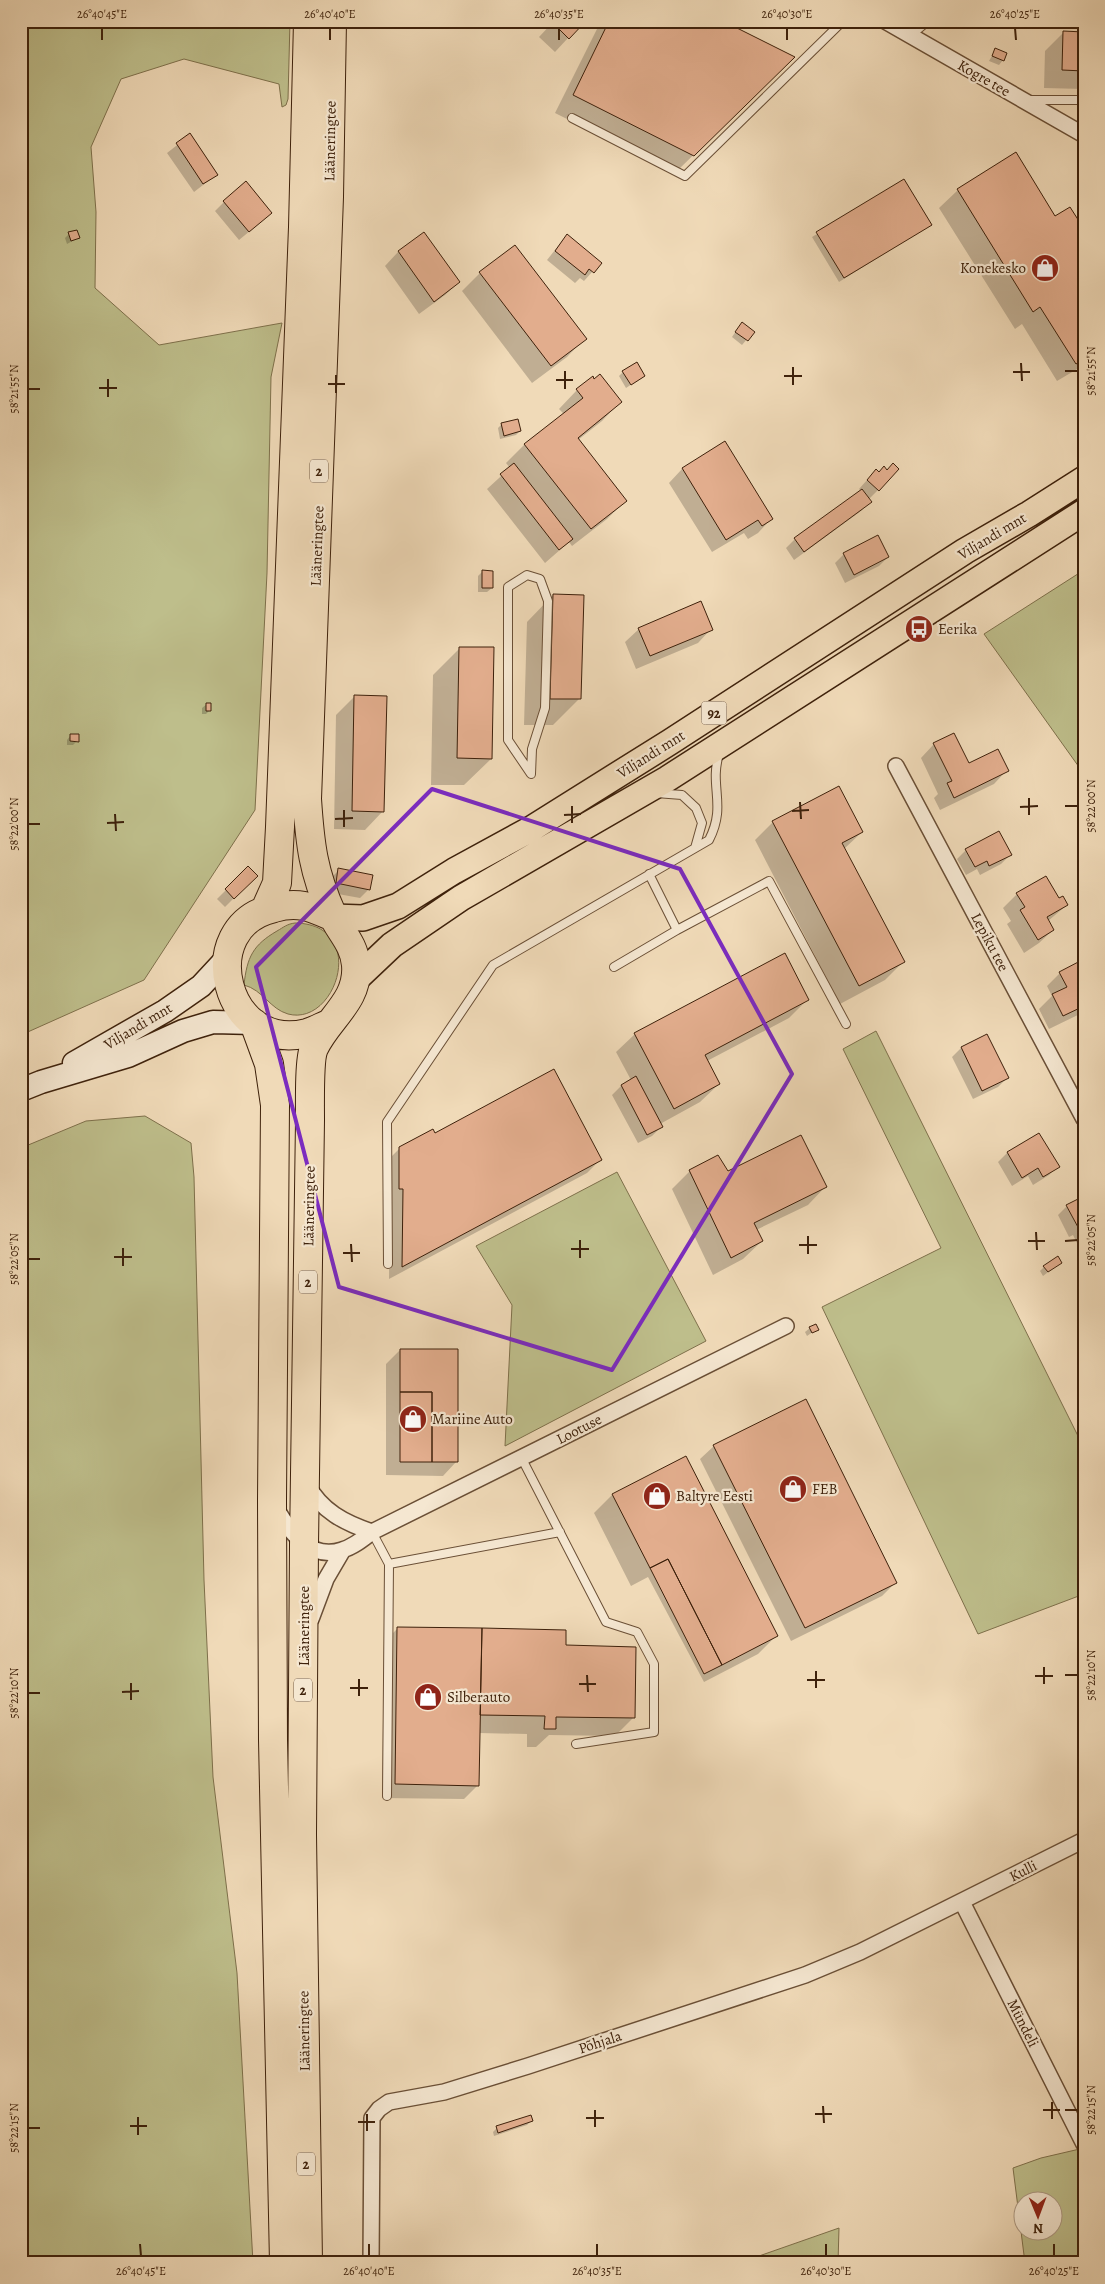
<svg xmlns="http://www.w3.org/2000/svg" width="1105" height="2284" font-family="Alegreya,serif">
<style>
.green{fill:#bebe8b;stroke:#7e704b;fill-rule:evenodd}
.shadow{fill:#0003}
.building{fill:#e2ad8d;stroke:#3e210b}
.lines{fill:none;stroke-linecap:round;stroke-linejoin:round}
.lane-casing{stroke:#6a4f36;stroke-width:10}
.street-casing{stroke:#6a4f36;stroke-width:18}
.secondary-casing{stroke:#3e210b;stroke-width:25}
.primary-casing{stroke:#3e210b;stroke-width:28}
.highway-casing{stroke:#3e210b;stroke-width:30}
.lane{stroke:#f5e7d1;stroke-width:8}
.street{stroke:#f5e7d1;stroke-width:15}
.secondary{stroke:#f5e7d1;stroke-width:22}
.primary{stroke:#f0dab8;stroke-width:25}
.highway{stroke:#f0dab8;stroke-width:28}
.marked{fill:none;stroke:#7b2cbf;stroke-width:4;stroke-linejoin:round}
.ticks{fill:none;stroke:#3e210b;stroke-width:2}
.labels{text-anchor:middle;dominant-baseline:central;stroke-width:4.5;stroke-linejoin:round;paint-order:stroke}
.shield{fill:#f5e7d1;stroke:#755c46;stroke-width:1}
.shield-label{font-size:14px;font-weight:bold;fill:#3e210b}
.street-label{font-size:15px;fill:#3e210b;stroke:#f5e7d1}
.poi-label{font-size:15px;fill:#3e210b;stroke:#f5e7d1;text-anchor:start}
.neatline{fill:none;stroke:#3e210b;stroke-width:2}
.ticks-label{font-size:12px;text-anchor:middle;fill:#3e210b}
</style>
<rect width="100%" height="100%" fill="#f0dab8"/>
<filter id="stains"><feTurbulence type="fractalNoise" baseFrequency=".004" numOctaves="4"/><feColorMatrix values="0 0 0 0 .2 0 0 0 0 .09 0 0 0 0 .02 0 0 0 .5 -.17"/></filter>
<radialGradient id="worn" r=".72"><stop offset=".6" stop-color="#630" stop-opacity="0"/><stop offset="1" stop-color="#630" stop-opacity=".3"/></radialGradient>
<path class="green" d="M 21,21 L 290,21 L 288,99 L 286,105 L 282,107 L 279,84 L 184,59 L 121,79 L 91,147 L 96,212 L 95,288 L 159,345 L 282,323 L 271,377 L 267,573 L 255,810 L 144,980 L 21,1035 Z
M 1084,570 L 1084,774 L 984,634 Z
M 295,923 C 369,924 337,1027 288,1014 C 270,1009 263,990 244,985 C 247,957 253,945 277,931 C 284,927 287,924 295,923 Z
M 876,1031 L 1084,1448 L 1084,1594 L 978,1634 L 822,1307 L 941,1248 L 843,1049 Z
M 145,1116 L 191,1143 L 194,1177 L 204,1580 L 213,1777 L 237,1973 L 253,2263 L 21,2263 L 21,1148 L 86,1121 Z
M 617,1172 L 706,1341 L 505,1446 L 512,1305 L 476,1246 Z
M 1084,2148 L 1084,2263 L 1025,2263 L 1013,2168 L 1041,2158 ZM 1022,2202 L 1052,2202 L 1052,2232 L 1022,2232 Z
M 839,2228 L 838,2263 L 739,2263 Z"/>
<path class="shadow" d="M 554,21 L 568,38 L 555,52 L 539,37 Z
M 601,21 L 721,21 L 775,75 L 675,173 L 555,113 Z
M 1063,33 L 1084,33 L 1084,89 L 1044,88 L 1045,51 Z
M 996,49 L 1003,60 L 999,65 L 989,61 Z
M 190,135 L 216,175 L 194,192 L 167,153 Z
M 904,181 L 930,225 L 839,282 L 812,237 Z
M 958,190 L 1084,231 L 1084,365 L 1057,381 L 1022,324 L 1015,329 L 939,208 Z
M 224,202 L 262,221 L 239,240 L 215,211 Z
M 69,234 L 78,238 L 67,244 L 65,238 Z
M 424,234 L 459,282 L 445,295 L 419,314 L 385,266 L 398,252 Z
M 567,235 L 600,263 L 584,281 L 580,278 L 575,283 L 547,260 Z
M 480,273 L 585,338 L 567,357 L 532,383 L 462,291 Z
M 738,328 L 753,332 L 742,345 L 732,337 Z
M 623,372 L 644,376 L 626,388 L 619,376 Z
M 577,390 L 620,402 L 602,421 L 578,440 L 625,501 L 607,519 L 572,546 L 569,542 L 545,563 L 487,489 L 510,468 L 506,463 L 524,445 L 564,414 L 559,409 Z
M 502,424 L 520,431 L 516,435 L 500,439 L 498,428 Z
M 725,443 L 771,519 L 758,533 L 748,539 L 744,533 L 712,552 L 669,483 L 682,469 Z
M 867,480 L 878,490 L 868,500 L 870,502 L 861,511 L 794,560 L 786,548 L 795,539 L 861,491 L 859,489 Z
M 844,554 L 888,557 L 879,566 L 845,583 L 835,563 Z
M 482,572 L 492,588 L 487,592 L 478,592 L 478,576 Z
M 553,595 L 579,699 L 553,725 L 524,725 L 527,622 Z
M 639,629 L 711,629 L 698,643 L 636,669 L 625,642 Z
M 460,648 L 491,759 L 464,785 L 431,785 L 433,675 Z
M 354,697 L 383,811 L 365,830 L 334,829 L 336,715 Z
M 207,704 L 210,710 L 206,714 L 202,714 L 202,708 Z
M 71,735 L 77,741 L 73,745 L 67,745 L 67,740 Z
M 934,744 L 969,765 L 1007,770 L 994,784 L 940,810 L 934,798 L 938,794 L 921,758 Z
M 773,822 L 862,832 L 844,849 L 903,962 L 885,980 L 840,1004 L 755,840 Z
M 966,850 L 1010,855 L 1001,864 L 980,875 L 977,869 L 966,875 L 957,859 Z
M 248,868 L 256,876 L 225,907 L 217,899 Z
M 339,870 L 369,889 L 360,898 L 327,892 L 330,879 Z
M 1017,894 L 1058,900 L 1067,905 L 1048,921 L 1053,930 L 1039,943 L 1024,953 L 1007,924 L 1011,921 L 1003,908 Z
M 1084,961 L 1084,1012 L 1049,1029 L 1039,1009 L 1052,996 L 1047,986 L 1060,973 Z
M 807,1000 L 789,1018 L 707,1061 L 719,1084 L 700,1102 L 660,1124 L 661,1127 L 652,1136 L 638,1143 L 612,1095 L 621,1086 L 631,1080 L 616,1052 L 635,1034 Z
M 961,1048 L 1007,1078 L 998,1087 L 973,1099 L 952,1057 Z
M 1039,1134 L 1058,1166 L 1049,1175 L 1033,1185 L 1028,1176 L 1012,1186 L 998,1162 L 1007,1153 Z
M 400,1148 L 601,1159 L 587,1173 L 389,1279 L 390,1202 L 386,1162 Z
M 690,1171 L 728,1173 L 826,1186 L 808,1205 L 756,1230 L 762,1241 L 743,1259 L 713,1275 L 672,1189 Z
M 1084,1197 L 1084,1249 L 1081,1251 L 1073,1235 L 1069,1237 L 1058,1215 L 1067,1206 Z
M 1060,1263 L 1043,1276 L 1040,1271 L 1044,1267 Z
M 810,1328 L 817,1329 L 807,1336 L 805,1332 Z
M 400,1350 L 456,1462 L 443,1476 L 386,1475 L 386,1364 Z
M 714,1446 L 896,1582 L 882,1596 L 791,1641 L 700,1459 Z
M 686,1457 L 776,1636 L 758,1654 L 704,1682 L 648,1577 L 631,1586 L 594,1513 L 612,1495 Z
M 398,1628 L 564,1647 L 633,1718 L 615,1736 L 549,1735 L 536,1747 L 527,1747 L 527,1734 L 479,1733 L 478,1785 L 464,1799 L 382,1798 L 384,1642 Z
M 531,2121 L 527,2125 L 494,2136 L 493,2132 L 497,2128 Z"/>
<path class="building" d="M 553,21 L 586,21 L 569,39 L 552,22 Z
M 609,21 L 723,21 L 795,57 L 694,156 L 573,95 Z
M 1063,31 L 1084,32 L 1084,71 L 1062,70 Z
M 995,48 L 1007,53 L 1004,61 L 992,56 Z
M 190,133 L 218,175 L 203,184 L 176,143 Z
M 1016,152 L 1055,216 L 1070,207 L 1084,229 L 1084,359 L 1076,364 L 1040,307 L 1033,312 L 957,189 Z
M 904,179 L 932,225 L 844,278 L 816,232 Z
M 246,181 L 272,213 L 249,232 L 223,201 Z
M 77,230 L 80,238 L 71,241 L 68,232 Z
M 424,232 L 460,282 L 434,302 L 398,251 Z
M 567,234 L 602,263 L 594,273 L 589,269 L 585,275 L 555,251 Z
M 515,245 L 587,339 L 551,366 L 479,272 Z
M 742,322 L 755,332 L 748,341 L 735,332 Z
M 637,362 L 645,376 L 631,385 L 622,371 Z
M 600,374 L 622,402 L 578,438 L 627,501 L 591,529 L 524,444 L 583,398 L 576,389 L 593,376 L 594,379 Z
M 518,419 L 521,431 L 504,436 L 501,423 Z
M 725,441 L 773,519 L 762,526 L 758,520 L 726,540 L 682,468 Z
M 514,463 L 573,539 L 559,550 L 500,474 Z
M 893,463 L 899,469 L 879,491 L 867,480 L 876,469 L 879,472 L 884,466 L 887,470 Z
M 862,489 L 872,502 L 804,552 L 794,538 Z
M 878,535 L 889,557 L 854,575 L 843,553 Z
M 482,570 L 493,571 L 493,588 L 482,588 Z
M 553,594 L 584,595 L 581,699 L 550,699 Z
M 701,601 L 713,630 L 650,656 L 638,628 Z
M 459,647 L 494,647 L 492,759 L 457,758 Z
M 354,695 L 387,696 L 384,812 L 352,811 Z
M 206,703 L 211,703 L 211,711 L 206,711 Z
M 954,733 L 969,763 L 998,749 L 1009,771 L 954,798 L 947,783 L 952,781 L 933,743 Z
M 70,734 L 79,734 L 79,742 L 70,741 Z
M 839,786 L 863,832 L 842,843 L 905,962 L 859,986 L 772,821 Z
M 999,831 L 1012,855 L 989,866 L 987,861 L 975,867 L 965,849 Z
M 248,866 L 258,876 L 234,899 L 225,889 Z
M 338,868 L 373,875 L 370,890 L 336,883 Z
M 1046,876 L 1059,898 L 1063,896 L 1068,905 L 1047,917 L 1054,930 L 1038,940 L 1020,910 L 1025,907 L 1016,893 Z
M 785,953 L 809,1000 L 705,1055 L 720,1084 L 674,1109 L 634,1033 Z
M 1084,959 L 1084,1006 L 1063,1016 L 1052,994 L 1067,987 L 1059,972 Z
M 987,1034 L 1009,1078 L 982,1091 L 961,1047 Z
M 554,1069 L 602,1160 L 402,1267 L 403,1189 L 399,1189 L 399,1147 L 433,1129 L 435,1133 Z
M 636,1076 L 663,1127 L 647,1135 L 621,1085 Z
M 1039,1133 L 1060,1167 L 1043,1177 L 1038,1168 L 1022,1178 L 1007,1152 Z
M 801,1135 L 827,1187 L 754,1223 L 763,1241 L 731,1258 L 689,1170 L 718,1155 L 728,1171 Z
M 1084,1196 L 1084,1231 L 1082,1227 L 1079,1229 L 1066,1205 Z
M 1058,1256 L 1062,1263 L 1048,1272 L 1043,1266 Z
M 816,1324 L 819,1330 L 812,1333 L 809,1327 Z
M 400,1349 L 458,1349 L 458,1462 L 432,1462 L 432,1392 L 400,1392 Z
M 400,1392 L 432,1392 L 432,1462 L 400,1462 Z
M 806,1399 L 897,1583 L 805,1628 L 713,1445 Z
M 686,1456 L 778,1636 L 722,1665 L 668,1559 L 650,1568 L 612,1494 Z
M 668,1559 L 722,1665 L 704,1674 L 650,1568 Z
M 397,1627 L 482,1628 L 479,1786 L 395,1784 Z
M 482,1628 L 566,1630 L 566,1645 L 636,1647 L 635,1718 L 556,1717 L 556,1729 L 544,1729 L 545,1716 L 480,1715 Z
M 531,2115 L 533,2121 L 498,2133 L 496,2126 Z"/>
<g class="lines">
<defs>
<path id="lane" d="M 910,36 L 928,21
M 1028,100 L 1084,100
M 572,118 L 685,176 L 843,21
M 527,575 L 540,579 L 548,601 L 545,708 L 532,749 L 531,774 L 508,740 L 508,587 Z
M 656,793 L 682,795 L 696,808 L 702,823 L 695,848
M 649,874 L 677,930 L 769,881 L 846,1024
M 614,967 L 677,930
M 388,1264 L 387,1122 L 493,965 L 709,840 C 727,805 709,787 719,754
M 521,1457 L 606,1622 L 637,1632 L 654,1664 L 654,1732 L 576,1744
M 372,1532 L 389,1564
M 387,1796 L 389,1564 L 560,1532"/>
<path id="street" d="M 885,21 L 1084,135
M 896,766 L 1084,1119
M 307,1484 C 321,1511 345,1523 372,1532
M 276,1508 C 289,1531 310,1561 342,1550 C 353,1547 363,1539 372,1532 L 786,1326
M 311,1619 L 326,1579 L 343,1550
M 962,1902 L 1084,2144
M 371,2263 L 372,2118 L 379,2109 L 389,2102 L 444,2092 L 528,2066 L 805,1975 L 860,1952 L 1084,1840"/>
<path id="secondary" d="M 74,1063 L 165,1011 L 201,986 L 227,958
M 21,1090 L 41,1082 L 128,1056 L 183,1031 L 213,1022 L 254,1023"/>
<path id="primary" d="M 333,917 L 363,918 L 398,906 L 454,871 L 531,829 L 670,742 L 965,551 L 1029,514 L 1084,479
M 355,980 L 392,945 L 461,898 L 667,779 L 1084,512"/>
<path id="highway" d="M 265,910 L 277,883 L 280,827 L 303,227 L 308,21
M 254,1023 L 269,1064 L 275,1105 L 272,1500 L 273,1740 L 284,2263
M 328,1024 C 321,1027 314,1031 307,1033 C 225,1054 193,926 274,908 C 284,905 294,904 304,906 C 314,908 324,913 333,917
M 308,2263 L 302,1835 L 304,1545 L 310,1120 C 310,1105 309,1059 314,1048 C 328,1018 359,1001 356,965 C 354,943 340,932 332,914 C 313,872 310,844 307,799 L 329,197 L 332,21"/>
</defs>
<use href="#lane" class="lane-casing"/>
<use href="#street" class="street-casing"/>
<use href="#secondary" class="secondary-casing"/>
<use href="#primary" class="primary-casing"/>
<use href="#highway" class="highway-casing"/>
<use href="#lane" class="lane"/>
<use href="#street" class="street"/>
<use href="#secondary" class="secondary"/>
<use href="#primary" class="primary"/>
<use href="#highway" class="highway"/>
</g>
<path class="marked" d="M 432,789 L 680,869 L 792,1074 L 612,1370 L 339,1287 L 256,967 Z"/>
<path class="ticks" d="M 102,28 L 102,40M 330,28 L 330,40M 559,28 L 559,40M 787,28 L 787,40M 1015,28 L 1016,40M 1021,363 L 1022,381M 793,367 L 793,385M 565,371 L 565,389M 1065,371 L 1078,371M 1013,372 L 1030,372M 336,375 L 336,393M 784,376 L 802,376M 108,379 L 108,397M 556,380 L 573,380M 328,384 L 345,384M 99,388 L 117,388M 28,389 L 40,389M 1029,798 L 1029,815M 800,802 L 801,819M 572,806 L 572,823M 1065,806 L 1078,806M 1020,807 L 1038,806M 344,810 L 344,827M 792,811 L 809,810M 115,814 L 116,831M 564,815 L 581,814M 335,819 L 353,818M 107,823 L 124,822M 28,824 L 40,824M 1036,1232 L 1037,1250M 808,1236 L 808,1254M 580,1240 L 580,1258M 1028,1241 L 1045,1241M 1065,1241 L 1078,1240M 351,1244 L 352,1262M 799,1245 L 817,1245M 123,1248 L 123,1266M 571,1249 L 589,1249M 343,1253 L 360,1253M 114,1257 L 132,1257M 28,1259 L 40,1259M 1044,1667 L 1044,1684M 816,1671 L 816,1688M 587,1675 L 588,1692M 1065,1675 L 1078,1675M 1035,1676 L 1053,1676M 359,1679 L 359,1696M 807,1680 L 825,1680M 131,1683 L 131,1700M 579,1684 L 596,1684M 350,1688 L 368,1688M 122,1692 L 139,1691M 28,1693 L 40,1693M 1052,2102 L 1052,2119M 823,2106 L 824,2123M 595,2110 L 595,2127M 1043,2110 L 1060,2110M 1065,2110 L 1078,2110M 367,2114 L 367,2131M 815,2114 L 832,2114M 138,2117 L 138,2135M 586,2118 L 604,2118M 358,2122 L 375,2122M 130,2126 L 147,2126M 28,2128 L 40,2128M 140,2244 L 141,2256M 369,2244 L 369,2256M 597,2244 L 597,2256M 826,2244 L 826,2256M 1054,2244 L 1054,2256"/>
<defs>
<symbol id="shop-disc" viewBox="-11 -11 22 22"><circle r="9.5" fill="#8f2418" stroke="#f5e7d1"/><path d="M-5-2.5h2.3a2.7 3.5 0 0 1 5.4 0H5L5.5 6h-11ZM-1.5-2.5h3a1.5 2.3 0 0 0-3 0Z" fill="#fff"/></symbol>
<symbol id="bus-disc" viewBox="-11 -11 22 22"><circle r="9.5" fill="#8f2418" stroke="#f5e7d1"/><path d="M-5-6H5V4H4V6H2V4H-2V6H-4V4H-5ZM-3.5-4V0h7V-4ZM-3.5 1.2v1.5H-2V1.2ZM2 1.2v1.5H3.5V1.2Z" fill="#fff"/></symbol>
</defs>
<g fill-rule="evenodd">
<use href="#shop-disc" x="1029" y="252" width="32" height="32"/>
<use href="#bus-disc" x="903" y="613" width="32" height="32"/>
<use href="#shop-disc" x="397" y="1403" width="32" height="32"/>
<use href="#shop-disc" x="777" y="1473" width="32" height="32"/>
<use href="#shop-disc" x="641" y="1480" width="32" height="32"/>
<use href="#shop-disc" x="412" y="1681" width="32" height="32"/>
</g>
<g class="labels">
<g class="shield">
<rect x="310" y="459.5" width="18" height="23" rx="4"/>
<rect x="701.5" y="701.5" width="25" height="23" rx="4"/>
<rect x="299" y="1270.5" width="18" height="23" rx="4"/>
<rect x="294" y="1678.5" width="18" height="23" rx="4"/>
<rect x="297" y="2152.5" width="18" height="23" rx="4"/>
</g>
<g class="shield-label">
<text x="319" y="471">2</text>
<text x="714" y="713">92</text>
<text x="308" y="1282">2</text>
<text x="303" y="1690">2</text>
<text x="306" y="2164">2</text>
</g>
<g class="street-label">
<text transform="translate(984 78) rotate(30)">Kogre tee</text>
<text transform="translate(330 141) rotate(-89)">Lääneringtee</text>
<text transform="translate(992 536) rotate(-31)">Viljandi mnt</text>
<text transform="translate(317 546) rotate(-88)">Lääneringtee</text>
<text transform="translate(651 754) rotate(-32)">Viljandi mnt</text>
<text transform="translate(990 942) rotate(62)">Lepiku tee</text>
<text transform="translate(138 1026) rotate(-31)">Viljandi mnt</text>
<text transform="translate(309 1206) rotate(-89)">Lääneringtee</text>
<text transform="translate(579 1429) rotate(-27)">Lootuse</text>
<text transform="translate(304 1626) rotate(-90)">Lääneringtee</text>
<text transform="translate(1023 1871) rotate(-27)">Kulli</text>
<text transform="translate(1023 2023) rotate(63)">Mündeli</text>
<text transform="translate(304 2031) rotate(-91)">Lääneringtee</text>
<text transform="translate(600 2042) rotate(-18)">Põhjala</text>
</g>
<g class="poi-label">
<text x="1026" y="268" text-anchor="end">Konekesko</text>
<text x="938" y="629">Eerika</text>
<text x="432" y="1419">Mariine Auto</text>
<text x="812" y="1489">FEB</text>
<text x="676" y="1496">Baltyre Eesti</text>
<text x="447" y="1697">Silberauto</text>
</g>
</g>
<rect width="1105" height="2284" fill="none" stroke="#f0dab8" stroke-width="55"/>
<g transform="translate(1038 2216) rotate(179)"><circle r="24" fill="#f5e7d1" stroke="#ac9882"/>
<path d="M0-4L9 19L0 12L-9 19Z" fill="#8f2418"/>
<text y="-8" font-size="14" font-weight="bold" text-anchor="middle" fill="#3e210b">N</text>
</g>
<rect x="28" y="28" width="1050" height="2228" class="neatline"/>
<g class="ticks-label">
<text x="102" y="18">26°40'45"E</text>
<text x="330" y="18">26°40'40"E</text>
<text x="559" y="18">26°40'35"E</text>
<text x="787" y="18">26°40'30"E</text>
<text x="1015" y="18">26°40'25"E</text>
<text transform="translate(1091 371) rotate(-90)" y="4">58°21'55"N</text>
<text transform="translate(14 389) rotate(-90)" y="4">58°21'55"N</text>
<text transform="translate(1091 806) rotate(-90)" y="4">58°22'00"N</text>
<text transform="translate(14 824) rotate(-90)" y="4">58°22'00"N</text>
<text transform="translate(1091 1240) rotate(-90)" y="4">58°22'05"N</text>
<text transform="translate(14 1259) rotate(-90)" y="4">58°22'05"N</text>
<text transform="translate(1091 1675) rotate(-90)" y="4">58°22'10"N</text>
<text transform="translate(14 1693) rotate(-90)" y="4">58°22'10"N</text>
<text transform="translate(1091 2110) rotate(-90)" y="4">58°22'15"N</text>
<text transform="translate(14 2128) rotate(-90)" y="4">58°22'15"N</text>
<text x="141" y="2275">26°40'45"E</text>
<text x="369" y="2275">26°40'40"E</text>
<text x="597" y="2275">26°40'35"E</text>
<text x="826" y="2275">26°40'30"E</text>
<text x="1054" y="2275">26°40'25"E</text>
</g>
<rect width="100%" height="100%" filter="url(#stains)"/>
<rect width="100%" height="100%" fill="url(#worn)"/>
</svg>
